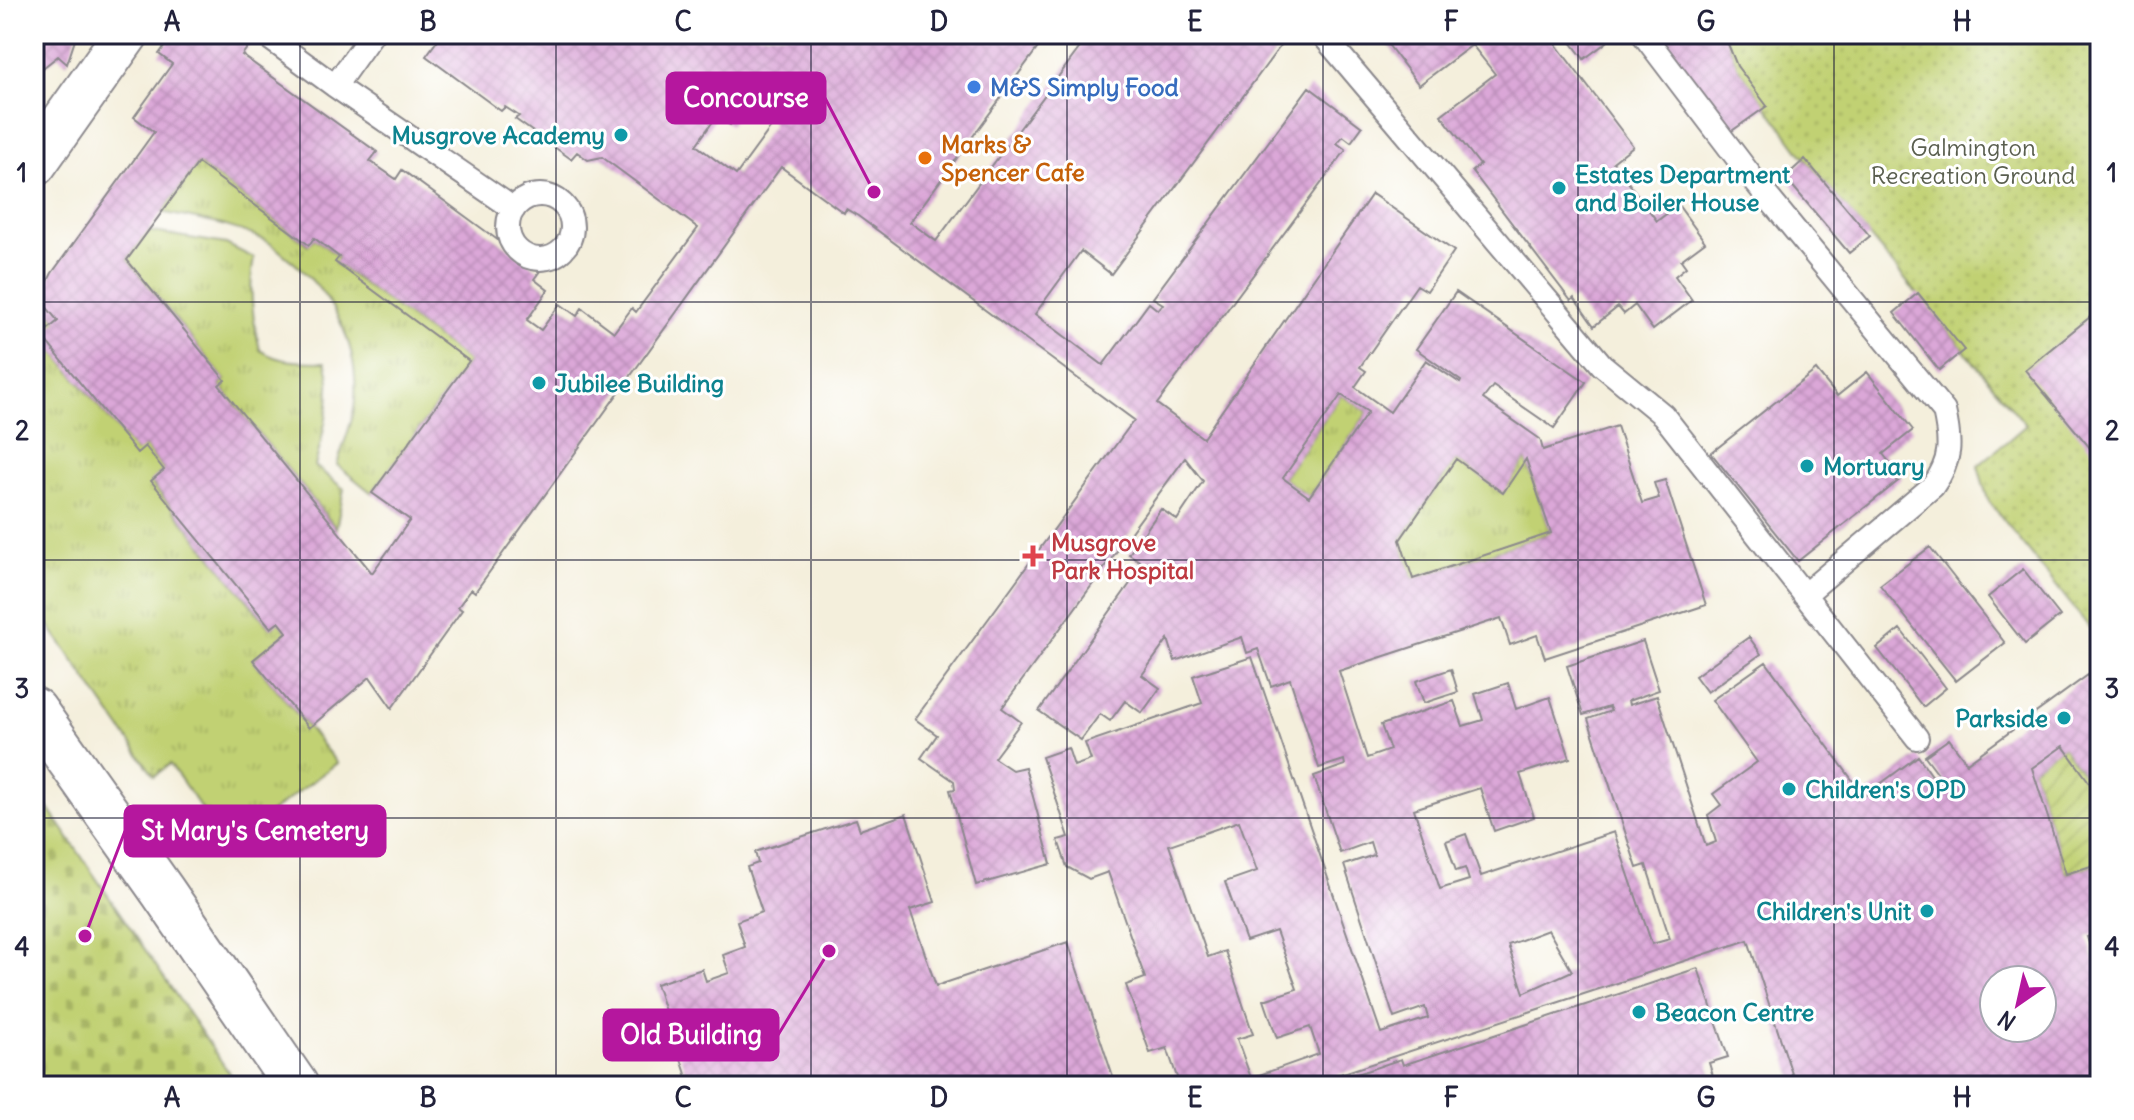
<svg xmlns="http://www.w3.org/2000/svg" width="2134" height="1120" font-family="Delius,sans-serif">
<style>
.grass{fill:url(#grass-tufts);stroke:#727a57;stroke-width:2}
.cemetery{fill:url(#cemetery-stones);stroke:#727a57;stroke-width:2}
.park{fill:url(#park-dots);stroke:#727a57;stroke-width:2}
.garden{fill:url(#garden-furrows);stroke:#727a57;stroke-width:2}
.building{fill:url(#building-cross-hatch);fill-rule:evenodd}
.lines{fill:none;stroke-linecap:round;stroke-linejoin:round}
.service-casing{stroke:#8b888c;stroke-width:26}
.tertiary-casing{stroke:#8b888c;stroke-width:48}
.service{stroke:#fff;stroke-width:22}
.tertiary{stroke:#fff;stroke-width:44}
.grid{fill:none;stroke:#22223b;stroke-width:2;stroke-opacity:0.55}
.shop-dot{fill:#3f7fe0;stroke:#fff;stroke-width:3}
.culture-dot{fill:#0f9aa8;stroke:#fff;stroke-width:3}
.food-dot{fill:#e8710a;stroke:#fff;stroke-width:3}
.health-dot{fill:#e0444e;stroke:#fff;stroke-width:3}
.labels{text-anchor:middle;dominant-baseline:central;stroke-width:6;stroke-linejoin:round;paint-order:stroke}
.shop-label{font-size:24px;font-weight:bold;fill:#366cbe;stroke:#fff;text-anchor:start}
.culture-label{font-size:24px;font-weight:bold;fill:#0d838f;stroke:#fff;text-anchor:start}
.food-label{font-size:24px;font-weight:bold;fill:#c56008;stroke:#fff;text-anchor:start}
.park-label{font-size:24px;fill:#5a5f4f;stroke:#fff}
.health-label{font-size:24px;font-weight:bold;fill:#be3a42;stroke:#fff;text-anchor:start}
.leader{fill:none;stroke:#b5179e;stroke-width:3}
.callout-dot{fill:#b5179e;stroke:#fff;stroke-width:3}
.callout{fill:#b5179e;stroke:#b5179e;stroke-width:3}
.callout-label{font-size:26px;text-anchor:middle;font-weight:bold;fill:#fff}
.neatline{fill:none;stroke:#22223b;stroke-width:3}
.grid-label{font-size:26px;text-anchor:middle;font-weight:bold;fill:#22223b}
</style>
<defs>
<pattern id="grass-tufts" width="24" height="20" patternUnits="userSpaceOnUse" patternTransform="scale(2)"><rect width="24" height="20" fill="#c1d173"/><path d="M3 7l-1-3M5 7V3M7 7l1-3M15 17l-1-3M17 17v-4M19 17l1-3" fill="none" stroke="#a6b364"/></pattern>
<pattern id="cemetery-stones" width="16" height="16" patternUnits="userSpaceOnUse" patternTransform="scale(2)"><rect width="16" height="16" fill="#c1d173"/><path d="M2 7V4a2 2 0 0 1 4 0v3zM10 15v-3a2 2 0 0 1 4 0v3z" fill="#a6b364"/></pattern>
<pattern id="park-dots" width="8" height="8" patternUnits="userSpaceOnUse" patternTransform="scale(2)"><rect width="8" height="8" fill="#c1d173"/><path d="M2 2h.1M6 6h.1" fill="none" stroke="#a6b364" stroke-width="1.8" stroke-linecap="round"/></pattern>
<pattern id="garden-furrows" width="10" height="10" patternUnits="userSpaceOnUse" patternTransform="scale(2)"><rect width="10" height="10" fill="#c1d173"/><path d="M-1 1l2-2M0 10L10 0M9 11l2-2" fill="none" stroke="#a6b364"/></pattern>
<pattern id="building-cross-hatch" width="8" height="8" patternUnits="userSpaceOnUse" patternTransform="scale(2)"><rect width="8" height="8" fill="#dba7d8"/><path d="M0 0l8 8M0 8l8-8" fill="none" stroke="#bc8fba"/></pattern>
</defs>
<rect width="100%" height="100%" fill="#fff"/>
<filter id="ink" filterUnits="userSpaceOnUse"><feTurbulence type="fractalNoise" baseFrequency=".0125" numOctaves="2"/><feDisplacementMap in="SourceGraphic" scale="16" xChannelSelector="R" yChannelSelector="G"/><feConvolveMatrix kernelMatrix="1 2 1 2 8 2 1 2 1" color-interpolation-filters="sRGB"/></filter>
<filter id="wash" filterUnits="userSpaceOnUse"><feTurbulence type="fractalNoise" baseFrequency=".006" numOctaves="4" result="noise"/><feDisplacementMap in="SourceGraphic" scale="32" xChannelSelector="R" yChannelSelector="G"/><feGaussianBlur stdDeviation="1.8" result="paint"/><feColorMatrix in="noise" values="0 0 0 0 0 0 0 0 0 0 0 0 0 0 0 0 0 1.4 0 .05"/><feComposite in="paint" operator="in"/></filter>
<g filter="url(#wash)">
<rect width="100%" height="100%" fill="#f4efdc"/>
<path class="grass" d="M 198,163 L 308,245 L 314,238 L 339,257 L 335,263 L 469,361 L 372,493 L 337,465 C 343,444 354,421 355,400 C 359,344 334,297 292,261 C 284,255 276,247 268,242 C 235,225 198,220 162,212 Z
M 147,231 L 226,244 L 254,258 C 248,288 253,321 260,350 C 281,363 301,362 325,362 C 336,389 322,438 315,466 L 344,489 L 336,528 L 219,385 L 225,380 L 127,260 Z
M 45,305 L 58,321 L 41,335 L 136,452 L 145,446 L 164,470 L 151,482 L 270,628 L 279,622 L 287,632 L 253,660 L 337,763 L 227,845 L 170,764 L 154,776 L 47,623 L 34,596 L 34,318 Z
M 1341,395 L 1368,412 L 1309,497 L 1283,478 Z
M 1456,459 L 1503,492 L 1526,459 L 1551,533 L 1413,579 L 1400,540 Z"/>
<path class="cemetery" d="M 34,787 L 238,1086 L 34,1086 Z"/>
<path class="park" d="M 1724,34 L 2100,34 L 2100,641 L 1988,500 L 1978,466 L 2026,425 L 1805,159 L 1737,66 Z"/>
<path class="garden" d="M 2063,746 L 2100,797 L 2100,863 L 2066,874 L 2032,768 Z"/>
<g id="blocks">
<path class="building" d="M 34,34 L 77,34 L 67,64 L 58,56 L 34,75 Z
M 174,34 L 236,34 L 250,44 L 242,55 L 377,152 L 370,161 L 396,179 L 402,170 L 540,271 L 534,279 L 548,290 L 527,320 L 541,330 L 560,304 L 577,316 L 582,308 L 614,332 L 632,308 L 636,312 L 698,228 L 602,157 L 588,160 L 577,152 L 571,159 L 515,119 L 519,116 L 505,107 L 501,111 L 426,56 L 442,34 L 1039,34 L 1045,38 L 910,222 L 936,241 L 1090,34 L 1283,34 L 1287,37 L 1111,274 L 1081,251 L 1035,314 L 1103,365 L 1149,303 L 1158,310 L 1163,304 L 1153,298 L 1309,87 L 1362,127 L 1351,142 L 1343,136 L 1337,143 L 1346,150 L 1157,404 L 1203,438 L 1372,194 L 1454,251 L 1427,291 L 1417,285 L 1360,367 L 1366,371 L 1355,387 L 1390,412 L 1426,360 L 1460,383 L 1461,381 L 1416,349 L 1456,292 L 1586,382 L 1554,428 L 1493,386 L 1483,399 L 1540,439 L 1543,450 L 1617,426 L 1642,503 L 1659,498 L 1654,483 L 1665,480 L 1706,605 L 1545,658 L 1537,635 L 1510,645 L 1501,618 L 1339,671 L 1367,758 L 1390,750 L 1381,725 L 1454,701 L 1463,726 L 1483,720 L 1475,694 L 1508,683 L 1516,709 L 1550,697 L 1570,758 L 1520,774 L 1534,817 L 1494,831 L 1480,788 L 1414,809 L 1440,889 L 1469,880 L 1465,868 L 1456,871 L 1446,841 L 1466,834 L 1481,876 L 1614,832 L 1652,944 L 1670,939 L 1646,865 L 1637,868 L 1588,719 L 1611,711 L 1609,707 L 1583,715 L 1567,666 L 1643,641 L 1659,690 L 1628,701 L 1629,705 L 1657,696 L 1706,846 L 1716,842 L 1708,815 L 1721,805 L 1713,794 L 1757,762 L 1712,700 L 1766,662 L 1864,796 L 1918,756 L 1938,784 L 1943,780 L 1925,756 L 1949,739 L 1967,763 L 2088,675 L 2100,692 L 2100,797 L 2063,746 L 2032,768 L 2066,874 L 2100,863 L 2100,933 L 2087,937 L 2100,977 L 2100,1086 L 1796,1086 L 1748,940 L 1304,1086 L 1180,1086 L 1167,1048 L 1150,1053 L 1126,985 L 1145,978 L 1108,872 L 1089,879 L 1067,867 L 1058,840 L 1069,837 L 1042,757 L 1068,748 L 1074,766 L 1091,760 L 1085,743 L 1202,703 L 1193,676 L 1252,657 L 1381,1033 L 1428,1018 L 1425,1007 L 1394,1018 L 1344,865 L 1374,855 L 1370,842 L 1340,853 L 1314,776 L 1345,765 L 1344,760 L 1319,768 L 1290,679 L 1271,686 L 1258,649 L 1247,653 L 1242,637 L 1175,661 L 1168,639 L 1142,675 L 1160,688 L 1142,713 L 1125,701 L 1110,721 L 1100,714 L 1081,740 L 1039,711 L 1144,564 L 1129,554 L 1161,509 L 1177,520 L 1203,481 L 1185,458 L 1002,708 L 1021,722 L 994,758 L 1012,770 L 1025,767 L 1051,864 L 976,885 L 950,790 L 955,789 L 954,781 L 921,758 L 937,735 L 915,719 L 1134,420 L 858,216 L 846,209 L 844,213 L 781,167 L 475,592 L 471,589 L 458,607 L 462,610 L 392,708 L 370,677 L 309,728 L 253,660 L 287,632 L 279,622 L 271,628 L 151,481 L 164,470 L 145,446 L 137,453 L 41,335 L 58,321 L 39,298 L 52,273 L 154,132 L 134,117 L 172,64 L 159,54 ZM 747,103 L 774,123 L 736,175 L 696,145 L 717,116 L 730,125 ZM 198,163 L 309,245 L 314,238 L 339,257 L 335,262 L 469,361 L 372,493 L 410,520 L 372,573 L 219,385 L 225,380 L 127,260 ZM 1341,395 L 1368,412 L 1309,497 L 1283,478 ZM 1456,459 L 1503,493 L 1526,459 L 1551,533 L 1413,579 L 1400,540 ZM 1239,821 L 1257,871 L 1225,882 L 1246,941 L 1276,931 L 1297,989 L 1264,1000 L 1277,1038 L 1310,1027 L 1319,1054 L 1251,1078 L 1237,1039 L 1253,1034 L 1225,951 L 1208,957 L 1169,845 ZM 1548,930 L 1572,971 L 1524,993 L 1508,945 ZM 1994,980 L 2042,980 L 2042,1028 L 1994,1028 Z
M 1380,34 L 1548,34 L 1633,146 L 1613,162 L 1657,221 L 1678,205 L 1705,242 L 1681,260 L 1686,267 L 1675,276 L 1692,300 L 1653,330 L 1635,305 L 1624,314 L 1618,307 L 1594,326 L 1574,298 L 1571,301 L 1472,171 L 1480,165 L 1441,115 L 1495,74 L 1472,45 L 1419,85 Z
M 1565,34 L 1602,34 L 1607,42 L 1584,59 Z
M 1650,34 L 1724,34 L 1737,66 L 1767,106 L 1726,135 Z
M 1805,159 L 1870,236 L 1849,253 L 1785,177 Z
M 1918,293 L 1964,350 L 1939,370 L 1894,313 Z
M 2095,313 L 2100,319 L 2100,460 L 2025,370 Z
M 1816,370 L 1837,396 L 1867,372 L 1913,430 L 1883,454 L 1902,478 L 1798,561 L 1711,453 Z
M 1930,547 L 2005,643 L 1956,681 L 1880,585 Z
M 2023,569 L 2060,616 L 2025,644 L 1988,597 Z
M 1900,629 L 1946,688 L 1923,707 L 1877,648 Z
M 1749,637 L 1761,654 L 1707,692 L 1695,676 Z
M 1451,669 L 1458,692 L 1424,703 L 1416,681 Z
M 906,814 L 935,902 L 910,910 L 936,986 L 1068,942 L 1116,1086 L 690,1086 L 656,984 L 702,969 L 706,981 L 729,973 L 723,955 L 745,947 L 737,921 L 762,912 L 747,867 L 758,863 L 755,852 L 856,819 L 860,830 Z
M 1698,968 L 1728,1057 L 1709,1063 L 1716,1086 L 1322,1086 L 1401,1059 L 1403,1065 Z"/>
</g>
</g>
<g filter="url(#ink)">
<use href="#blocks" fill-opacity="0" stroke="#8b888c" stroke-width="2"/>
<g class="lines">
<defs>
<path id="service" d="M 264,34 L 335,86 L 514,209
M 1322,34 L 1602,365 L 1663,415 L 1917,738
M 1643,34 L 1757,184 L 1944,411 C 1951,442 1952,460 1933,486 L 1804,595
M 335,86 L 372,34
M508 227a32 32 0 1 1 64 0a32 32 0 1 1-64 0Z"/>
<path id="tertiary" d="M 34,164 L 126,34
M 34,710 L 163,892 L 296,1086"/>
</defs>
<use href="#service" class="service-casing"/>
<use href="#tertiary" class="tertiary-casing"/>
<use href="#service" class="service"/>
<use href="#tertiary" class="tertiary"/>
</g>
</g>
<path class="grid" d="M 300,34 L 300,1086M 556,34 L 556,1086M 811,34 L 811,1086M 1067,34 L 1067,1086M 1323,34 L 1323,1086M 1578,34 L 1578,1086M 1834,34 L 1834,1086M 34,302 L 2100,302M 34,560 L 2100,560M 34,818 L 2100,818"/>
<circle class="shop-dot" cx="974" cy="87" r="8"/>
<g class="culture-dot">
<circle cx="621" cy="135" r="8"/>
<circle cx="1559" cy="188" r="8"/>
<circle cx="539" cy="383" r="8"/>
<circle cx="1807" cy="466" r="8"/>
<circle cx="2064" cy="718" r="8"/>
<circle cx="1789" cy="789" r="8"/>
<circle cx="1927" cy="911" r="8"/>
<circle cx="1639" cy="1012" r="8"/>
</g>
<circle class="food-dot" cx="925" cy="158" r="8"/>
<path class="health-dot" d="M1029 544h8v8h8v8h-8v8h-8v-8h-8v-8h8z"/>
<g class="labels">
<g class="shop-label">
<text x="990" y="87">M&amp;S Simply Food</text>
</g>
<g class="culture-label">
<text x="605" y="135" text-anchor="end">Musgrove Academy</text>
<text x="1575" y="174">Estates Department<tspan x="1575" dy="28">and Boiler House</tspan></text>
<text x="555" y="383">Jubilee Building</text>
<text x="1823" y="466">Mortuary</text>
<text x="2048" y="718" text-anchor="end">Parkside</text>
<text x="1805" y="789">Children's OPD</text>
<text x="1911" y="911" text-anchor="end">Children's Unit</text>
<text x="1655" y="1012">Beacon Centre</text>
</g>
<g class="food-label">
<text x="941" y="144">Marks &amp;<tspan x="941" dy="28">Spencer Cafe</tspan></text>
</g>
<g class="park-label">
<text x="1973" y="147">Galmington<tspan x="1973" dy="28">Recreation Ground</tspan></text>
</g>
<g class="health-label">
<text x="1051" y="542">Musgrove<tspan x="1051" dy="28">Park Hospital</tspan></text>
</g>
</g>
<path class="leader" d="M874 192L825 98M85 936L125 831M829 951L778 1035"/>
<g class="callout-dot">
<circle cx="874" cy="192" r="8"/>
<circle cx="85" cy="936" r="8"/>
<circle cx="829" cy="951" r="8"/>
</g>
<g class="callout">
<rect x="667" y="73" width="158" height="50" rx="8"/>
<rect x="125" y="806" width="260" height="50" rx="8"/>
<rect x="604" y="1010" width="174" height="50" rx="8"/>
</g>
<g class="callout-label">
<text x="746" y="107">Concourse</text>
<text x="255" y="840">St Mary's Cemetery</text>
<text x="691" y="1044">Old Building</text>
</g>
<rect width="2134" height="1120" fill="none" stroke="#fff" stroke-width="88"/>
<g transform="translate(2018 1004) rotate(214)"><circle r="38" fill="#ffffff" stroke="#a7a7b1" stroke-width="2"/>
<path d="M0-6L14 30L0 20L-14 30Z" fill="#b5179e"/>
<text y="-12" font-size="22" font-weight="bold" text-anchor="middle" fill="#22223b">N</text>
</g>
<rect x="44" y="44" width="2046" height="1032" class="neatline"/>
<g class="grid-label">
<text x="172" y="31">A</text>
<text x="428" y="31">B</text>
<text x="683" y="31">C</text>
<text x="939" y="31">D</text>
<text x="1195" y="31">E</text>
<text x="1451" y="31">F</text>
<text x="1706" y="31">G</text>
<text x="1962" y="31">H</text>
<text x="22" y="182">1</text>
<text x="2112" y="182">1</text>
<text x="22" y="440">2</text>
<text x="2112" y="440">2</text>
<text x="22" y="698">3</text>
<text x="2112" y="698">3</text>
<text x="22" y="956">4</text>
<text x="2112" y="956">4</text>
<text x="172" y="1107">A</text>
<text x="428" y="1107">B</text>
<text x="683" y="1107">C</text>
<text x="939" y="1107">D</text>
<text x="1195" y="1107">E</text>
<text x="1451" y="1107">F</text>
<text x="1706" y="1107">G</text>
<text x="1962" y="1107">H</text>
</g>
</svg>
